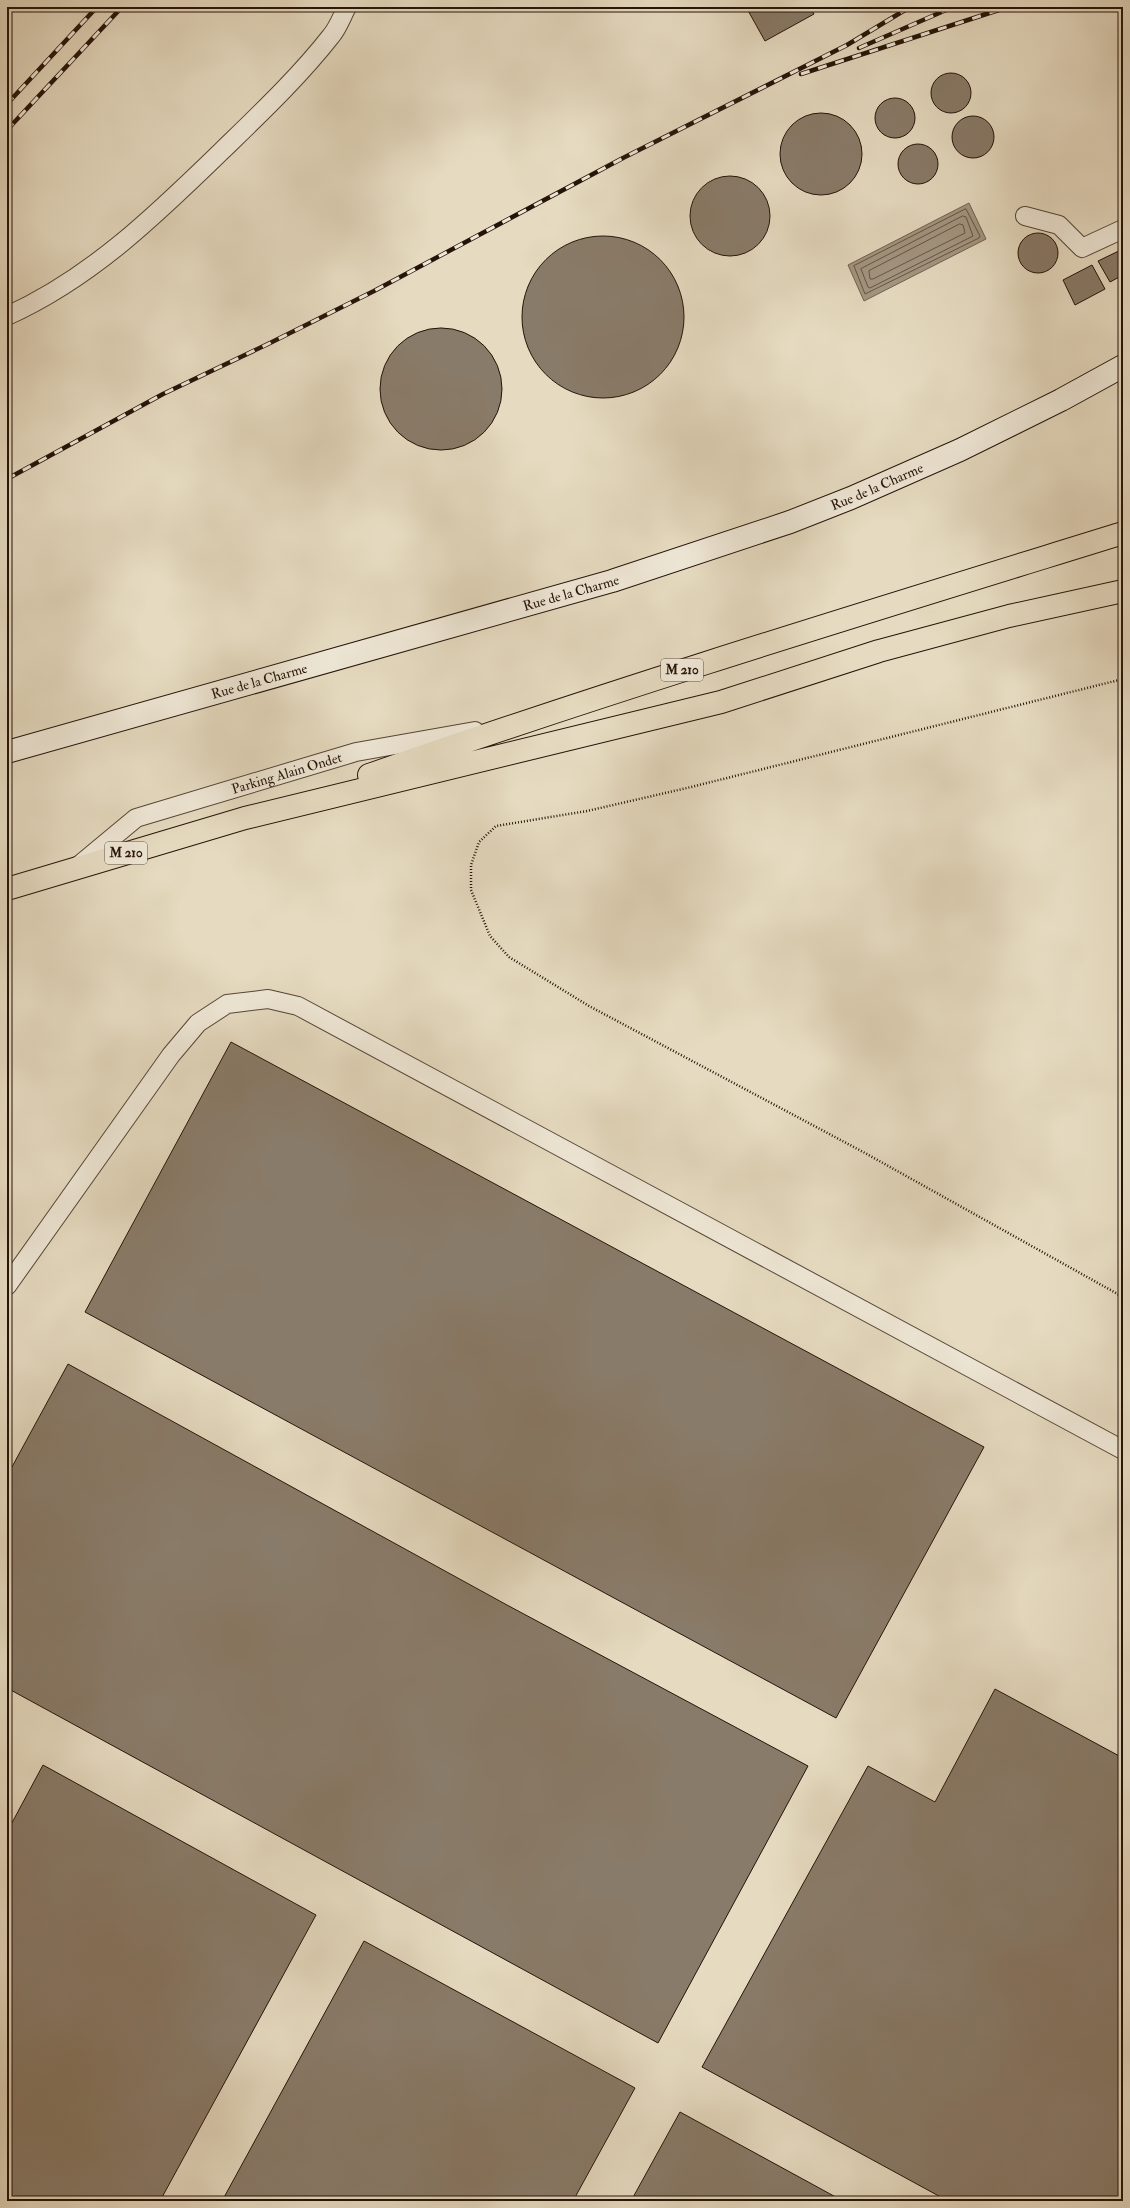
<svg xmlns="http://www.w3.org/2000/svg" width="1130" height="2208" font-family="'IM FELL Double Pica',serif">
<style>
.water{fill:#a49782;stroke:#716252}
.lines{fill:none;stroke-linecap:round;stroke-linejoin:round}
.shore{stroke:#645546;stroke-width:1}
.building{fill:#897b69;stroke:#251309}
.lane-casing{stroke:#554537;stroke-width:20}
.secondary-casing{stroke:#251309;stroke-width:24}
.primary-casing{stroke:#251309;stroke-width:24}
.path{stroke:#251309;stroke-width:2.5;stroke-dasharray:1 2;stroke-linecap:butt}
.lane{stroke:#efe8d7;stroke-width:18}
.secondary{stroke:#efe8d7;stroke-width:22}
.primary{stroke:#e6dbc1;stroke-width:22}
.rail-casing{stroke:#251309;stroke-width:4.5}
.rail{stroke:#efe8d7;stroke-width:3;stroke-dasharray:9;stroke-linecap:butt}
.labels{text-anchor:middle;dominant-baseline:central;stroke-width:3;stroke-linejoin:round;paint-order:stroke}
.shield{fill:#efe8d7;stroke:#625347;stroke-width:1}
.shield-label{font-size:13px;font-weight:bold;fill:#251309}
.street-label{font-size:14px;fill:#251309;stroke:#efe8d7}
</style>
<rect width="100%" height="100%" fill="#e6dbc1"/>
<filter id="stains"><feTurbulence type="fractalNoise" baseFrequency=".005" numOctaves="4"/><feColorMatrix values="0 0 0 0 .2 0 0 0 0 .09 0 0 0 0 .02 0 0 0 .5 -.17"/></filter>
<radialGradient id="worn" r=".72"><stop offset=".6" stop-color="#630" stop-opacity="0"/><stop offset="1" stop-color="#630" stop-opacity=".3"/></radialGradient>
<path class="water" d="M 969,203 L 986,239 L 864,301 L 848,265 Z"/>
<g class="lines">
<path class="shore" d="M 966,209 L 980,236 L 979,238 L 865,294 L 854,266 Z
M 963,216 L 966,217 L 973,236 L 870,288 L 868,287 L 861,269 Z
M 960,224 L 963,225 L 965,233 L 873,279 L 870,279 L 869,271 Z"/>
</g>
<path class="building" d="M 746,7 L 810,7 L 814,14 L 765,41 Z
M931 93a20 20 0 1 1 40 0a20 20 0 1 1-40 0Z
M875 118a20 20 0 1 1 40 0a20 20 0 1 1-40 0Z
M780 154a41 41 0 1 1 82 0a41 41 0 1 1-82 0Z
M952 137a21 21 0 1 1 42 0a21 21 0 1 1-42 0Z
M898 164a20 20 0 1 1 40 0a20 20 0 1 1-40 0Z
M690 216a40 40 0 1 1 80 0a40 40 0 1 1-80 0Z
M1018 253a20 20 0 1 1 40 0a20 20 0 1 1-40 0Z
M522 317a81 81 0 1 1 162 0a81 81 0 1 1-162 0Z
M 1123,249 L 1123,275 L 1110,282 L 1098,261 Z
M 1092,265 L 1105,289 L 1075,305 L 1063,280 Z
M380 389a61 61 0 1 1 122 0a61 61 0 1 1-122 0Z
M 231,1042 L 984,1447 L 836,1718 L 85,1312 Z
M 68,1364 L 507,1605 L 808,1766 L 658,2043 L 7,1688 L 7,1476 Z
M 995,1689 L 1123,1758 L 1123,2201 L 948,2201 L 702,2067 L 868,1766 L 935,1802 Z
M 43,1765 L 316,1915 L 160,2201 L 7,2201 L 7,1832 Z
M 364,1941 L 635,2088 L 573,2201 L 222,2201 Z
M 680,2112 L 843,2201 L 631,2201 Z"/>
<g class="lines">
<defs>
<g id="lane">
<path d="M 1025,216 L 1059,225 L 1082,248 L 1123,229"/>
<path d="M 7,316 C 96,276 164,207 233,140 C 267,107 302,73 331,36 C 338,28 342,16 347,7"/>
<path id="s1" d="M 77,867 L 136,818 L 356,752 L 475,731"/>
<path d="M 7,1286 L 171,1055 L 198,1023 L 227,1004 L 268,999 L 298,1006 L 1123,1450"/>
</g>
<g id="secondary">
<path id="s2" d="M 7,752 L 612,581 L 790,522 L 851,498 L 960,450 L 1061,400 L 1123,366"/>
</g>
<path id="primary" d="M 369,775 C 618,688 871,611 1123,533
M 7,889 L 245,818 L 721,702 L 879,651 L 1009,616 L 1123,591"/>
</defs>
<use href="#lane" class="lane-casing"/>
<use href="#secondary" class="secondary-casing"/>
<use href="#primary" class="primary-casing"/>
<path class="path" d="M 1123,679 L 687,788 L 587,811 L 496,826 L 479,842 L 471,865 L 471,890 L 490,936 L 509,957 L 589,1006 L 865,1153 L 1123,1297"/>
<use href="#lane" class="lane"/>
<use href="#secondary" class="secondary"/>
<use href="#primary" class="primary"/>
<defs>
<path id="rail" d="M 859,48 L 953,7
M 801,74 L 1008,7
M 7,104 L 97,7
M 7,130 L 122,7
M 7,479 L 163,394 L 270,343 L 374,291 L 623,158 L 847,45 L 910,7"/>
</defs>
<use href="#rail" class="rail-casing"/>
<use href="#rail" class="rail"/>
</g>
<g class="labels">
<g class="shield">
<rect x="661" y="659" width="42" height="22" rx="3"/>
<rect x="105" y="842" width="42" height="22" rx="3"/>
</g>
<g class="shield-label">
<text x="682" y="670">M 210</text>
<text x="126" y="853">M 210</text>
</g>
<g class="street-label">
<text stroke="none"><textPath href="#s2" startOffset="910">Rue de la Charme</textPath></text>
<text stroke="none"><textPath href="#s2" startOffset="586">Rue de la Charme</textPath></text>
<text stroke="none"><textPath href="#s2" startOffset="262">Rue de la Charme</textPath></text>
<text stroke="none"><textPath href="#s1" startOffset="234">Parking Alain Ondet</textPath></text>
</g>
</g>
<rect width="1130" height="2208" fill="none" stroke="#e6dbc1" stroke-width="24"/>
<rect x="8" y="8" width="1114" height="2192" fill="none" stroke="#251309" stroke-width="2"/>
<rect x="12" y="12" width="1106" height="2184" fill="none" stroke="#251309"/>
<rect width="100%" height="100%" filter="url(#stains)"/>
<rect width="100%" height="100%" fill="url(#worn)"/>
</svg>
